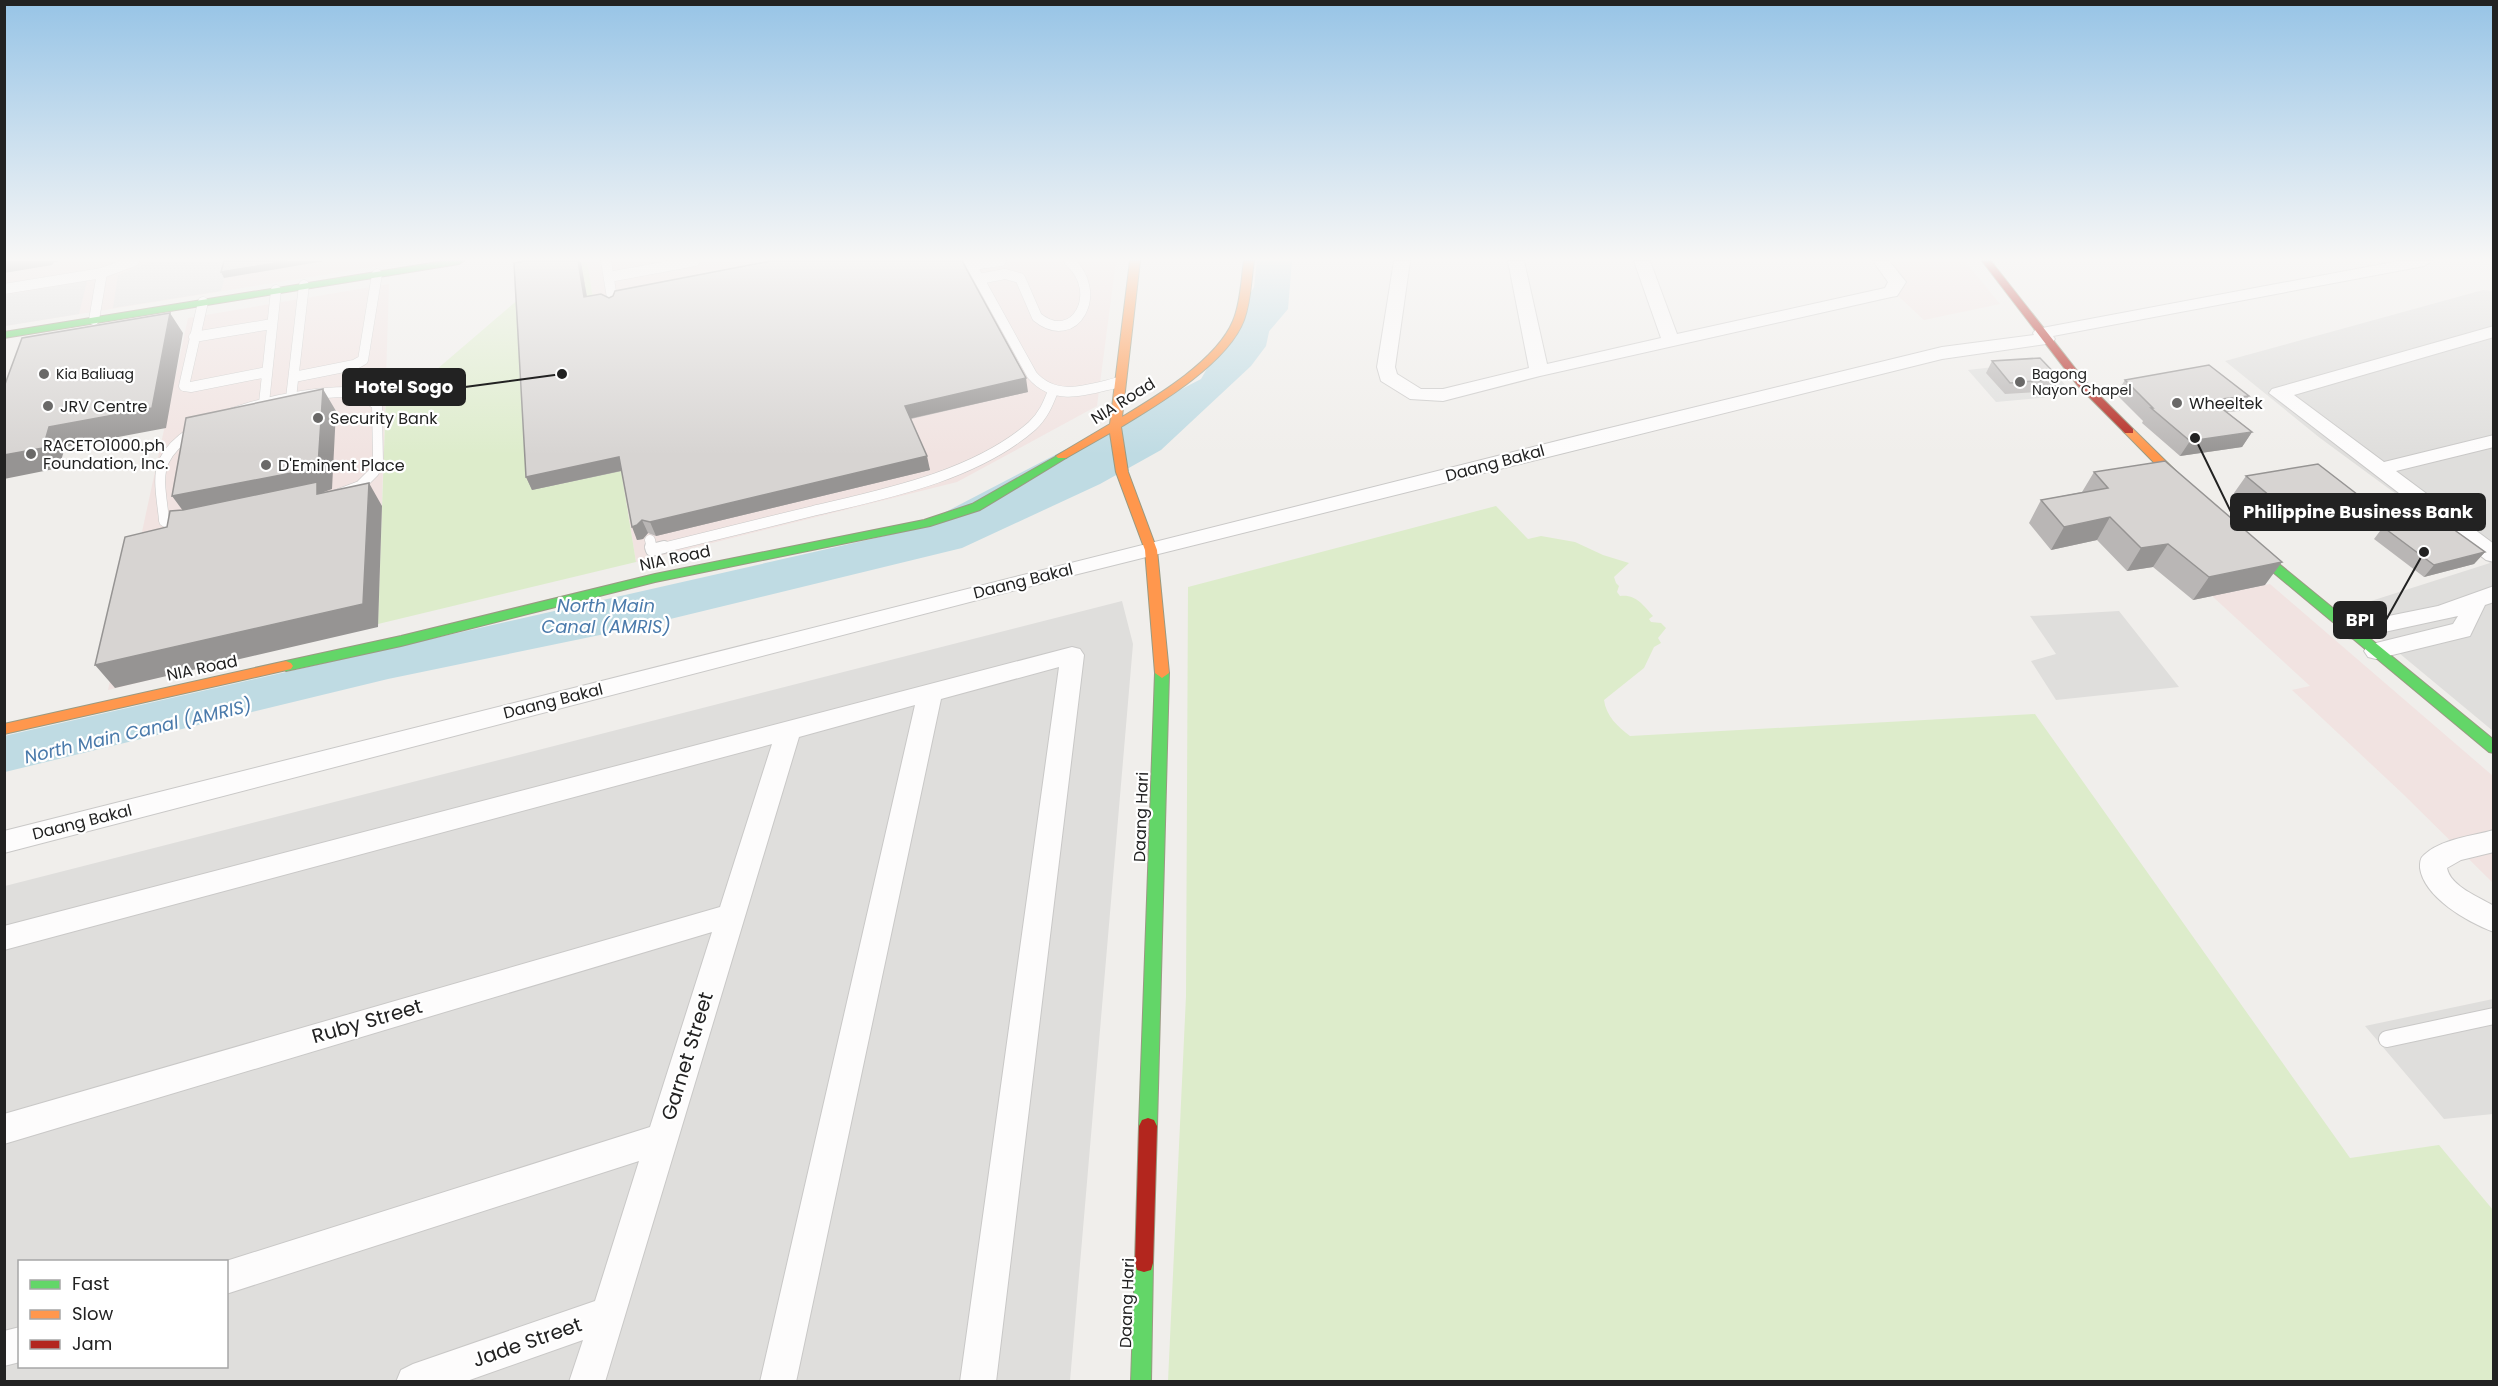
<svg xmlns="http://www.w3.org/2000/svg" width="2498" height="1386" font-family="Poppins,sans-serif">
<style>
.residential{fill:#dfdedc;fill-rule:evenodd}
.commercial{fill:#f1e3e1}
.religious{fill:#dededc}
.grass{fill:#ddeccb}
.parking{fill:#e0dfde}
.water{fill:#bfdbe3}
.lines{fill:none;stroke-linecap:round;stroke-linejoin:round}
.canal{fill:#bfdbe3;fill-rule:evenodd}
.lane-far2-casing{stroke:#c9c8c7;stroke-width:11}
.lane-far1-casing{stroke:#c9c8c7;stroke-width:14}
.lane-casing{stroke:#c9c8c7;stroke-width:18}
.street-casing{stroke:#c9c8c7;stroke-width:2}
.fast-casing{stroke:#999a82;stroke-width:2}
.slow-casing{stroke:#999a82;stroke-width:2}
.jam-casing{stroke:#999a82;stroke-width:2}
.lane-far2{stroke:#fdfcfc;stroke-width:10}
.lane-far1{stroke:#fdfcfc;stroke-width:12}
.lane{stroke:#fdfcfc;stroke-width:16}
.street{fill:#fdfcfc;fill-rule:evenodd}
.fast{fill:#63d668;fill-rule:evenodd}
.slow{fill:#ff974d;fill-rule:evenodd}
.jam{fill:#b3261e;fill-rule:evenodd}
.wall{fill:#b9b6b5}
.shaded-wall{fill:#969493}
.building{fill:#d7d4d2;stroke:#969493;stroke-width:1.5}
.poi-dot{fill:#6a6968;stroke:#fff;stroke-width:2}
.labels{text-anchor:middle;dominant-baseline:central;stroke-width:4.5;stroke-linejoin:round;paint-order:stroke}
.far-poi-label{font-size:14px;fill:#222;stroke:#fff;text-anchor:start}
.street-label{font-size:16px;fill:#222;stroke:#fff}
.poi-label{font-size:16px;fill:#222;stroke:#fff;text-anchor:start}
.water-label{font-size:18px;font-style:italic;fill:#4a7aab;stroke:#fff}
.near-street-label{font-size:20px;fill:#222;stroke:#fff}
.leader{fill:none;stroke:#222;stroke-width:2}
.callout-dot{fill:#222;stroke:#fff;stroke-width:2}
.callout{fill:#222;stroke:#222;stroke-width:2}
.callout-label{font-size:18px;text-anchor:middle;font-weight:bold;fill:#fff}
</style>
<rect width="100%" height="100%" fill="#f0eeeb"/>
<path class="residential" d="M 2483,290 L 2493,291 L 2493,731 L 2346,609 L 2490,563 L 2320,438 L 2225,361 Z
M 1122,601 L 1133,644 L 1070,1381 L 5,1382 L 5,886 ZM 20,1262 L 226,1262 L 226,1366 L 20,1366 Z
M 2119,611 L 2179,687 L 2056,700 L 2031,661 L 2056,654 L 2030,616 Z
M 2493,999 L 2493,1114 L 2444,1119 L 2365,1026 Z"/>
<path class="commercial" d="M 5,261 L 410,261 L 5,326 Z
M 587,261 L 1116,261 L 1097,406 L 957,482 L 636,562 Z
M 1965,261 L 2000,304 L 1924,320 L 1896,294 L 1876,263 Z
M 389,284 L 378,624 L 108,690 L 188,318 Z
M 2270,584 L 2493,776 L 2493,883 L 2403,794 L 2292,690 L 2310,686 L 2212,596 Z"/>
<path class="religious" d="M 2044,361 L 2074,395 L 1996,402 L 1968,370 Z"/>
<path class="grass" d="M 550,261 L 587,261 L 636,562 L 378,624 L 386,393 L 429,376 L 527,292 Z
M 1496,506 L 1528,539 L 1541,536 L 1575,542 L 1603,555 L 1629,563 L 1614,577 L 1616,583 L 1619,586 L 1617,592 L 1620,596 C 1636,594 1643,605 1653,616 L 1649,619 L 1651,622 L 1661,623 L 1666,628 L 1658,638 L 1661,643 L 1654,647 L 1644,668 L 1604,700 C 1606,716 1618,727 1630,736 L 2035,714 L 2350,1158 L 2439,1145 L 2493,1210 L 2493,1381 L 1168,1381 L 1186,996 L 1188,587 Z"/>
<path class="parking" d="M 153,261 L 229,261 L 221,291 L 113,308 L 118,275 Z
M 87,281 L 79,314 L 5,326 L 5,295 Z"/>
<path class="water" d="M 1257,261 L 1284,261 L 1266,346 L 1251,366 L 1161,450 L 1100,484 L 962,548 L 629,629 L 388,679 L 5,772 L 4,736 L 911,530 L 1201,379 L 1254,287 Z"/>
<g class="lines">
<path class="canal" d="M 1272,261 L 1292,261 L 1288,309 L 1254,349 L 1246,351 L 1238,349 L 1235,344 L 1238,339 L 1268,308 Z"/>
<defs>
<path id="lane-far2" d="M 606,261 L 613,304
M 969,261 L 1032,375 C 1056,403 1089,389 1120,382
M 972,265 L 1001,261
M 609,277 L 695,261
M 979,279 L 1005,274 L 1020,278 L 1037,317 C 1075,348 1105,292 1069,261
M 4,289 L 102,273 L 134,261
M 203,302 L 184,386 L 191,387 L 267,372
M 94,320 L 102,273
M 194,337 L 272,324
M 294,377 L 354,365 L 363,360 L 377,274
M 347,392 L 366,397 L 377,405 L 378,462 L 374,472 L 360,486 L 323,500 L 198,526 L 175,527 L 164,521 C 163,504 156,477 164,461 C 187,413 299,392 347,392 Z
M 291,398 L 304,285
M 264,403 L 276,290
M 650,540 L 652,549
M 658,549 C 710,536 762,524 813,511 C 885,494 975,476 1032,426 C 1043,416 1048,404 1053,391"/>
<path id="lane-far1" d="M 651,547 L 652,550 L 664,547"/>
<path id="lane" d="M 2387,1039 L 2494,1016"/>
<path id="street" d="M 1394,261 L 1410,261 L 1395,367 L 1397,374 L 1421,389 L 1443,389 L 1529,368 L 1508,261 L 1524,261 L 1547,364 L 1661,338 L 1634,261 L 1650,261 L 1677,334 L 1885,288 L 1888,282 L 1873,261 L 1889,261 L 1906,282 L 1897,296 L 1891,297 L 1540,376 L 1443,401 L 1410,399 L 1381,381 L 1377,367 Z
M 2399,261 L 2432,261 L 2424,266 L 2053,336 L 2055,339 L 2052,343 L 2046,344 L 1942,359 L 1074,575 L 4,853 L 4,831 L 1577,436 L 1942,347 L 2034,335 L 2033,333 L 2036,329 L 2042,328 Z
M 2494,326 L 2494,337 L 2294,395 L 2384,462 L 2494,435 L 2494,447 L 2396,471 L 2494,544 L 2494,562 L 2486,560 L 2269,393 L 2272,389 Z
M 2494,586 L 2494,602 L 2485,605 L 2470,636 L 2376,659 L 2368,657 L 2364,651 L 2368,645 L 2453,624 L 2458,616 L 2352,639 L 2344,637 L 2341,631 L 2344,625 L 2438,606 Z
M 1072,647 L 1080,649 L 1084,655 L 996,1382 L 960,1382 L 1059,667 L 941,699 L 796,1382 L 760,1382 L 915,705 L 799,737 L 605,1382 L 569,1382 L 583,1340 L 464,1382 L 396,1382 L 401,1370 L 413,1364 L 595,1301 L 639,1161 L 226,1294 L 226,1262 L 223,1262 L 650,1127 L 712,932 L 4,1144 L 4,1114 L 720,907 L 772,744 L 4,950 L 4,926 Z
M 2494,830 L 2494,852 L 2461,860 L 2447,868 C 2450,886 2479,897 2494,906 L 2494,932 C 2467,922 2424,897 2420,868 C 2420,863 2420,858 2424,855 C 2441,839 2472,836 2494,830 Z
M 20,1327 L 20,1362 L 4,1366 L 4,1331 Z"/>
<path id="fast" d="M 444,261 L 464,261 L 459,264 L 4,338 L 4,332 Z
M 1062,453 L 1068,456 L 1066,458 L 980,510 L 930,526 L 655,582 L 401,646 L 286,671 L 279,666 L 286,661 L 401,636 L 655,574 L 924,520 L 972,504 Z
M 2242,536 L 2246,537 L 2494,740 L 2494,753 L 2489,752 L 2238,543 L 2236,540 L 2238,537 Z
M 1162,668 L 1169,673 L 1157,1126 L 1154,1132 L 1148,1134 L 1142,1132 L 1139,1126 L 1155,673 Z
M 1144,1254 L 1151,1256 L 1153,1263 L 1151,1382 L 1131,1382 L 1135,1263 L 1137,1256 Z"/>
<path id="slow" d="M 1130,261 L 1140,261 L 1122,417 C 1157,396 1217,360 1233,321 C 1241,302 1241,280 1244,261 L 1254,261 C 1251,280 1251,301 1244,320 C 1228,363 1159,404 1121,427 L 1128,472 L 1157,550 L 1169,673 L 1162,678 L 1155,673 L 1145,550 L 1116,472 L 1110,433 L 1066,458 L 1058,458 L 1056,456 L 1110,424 Z
M 2129,428 L 2133,429 L 2195,490 L 2197,493 L 2195,496 L 2187,496 L 2125,433 L 2123,431 Z
M 286,661 L 291,663 L 293,666 L 291,669 L 4,734 L 4,724 Z"/>
<path id="jam" d="M 1982,261 L 1991,261 L 2086,382 L 2133,429 L 2133,433 L 2125,433 L 2078,386 Z
M 1148,1118 L 1154,1120 L 1157,1126 L 1153,1263 L 1151,1270 L 1144,1272 L 1137,1270 L 1135,1263 L 1139,1126 L 1142,1120 Z"/>
</defs>
<use href="#lane-far2" class="lane-far2-casing"/>
<use href="#lane-far1" class="lane-far1-casing"/>
<use href="#lane" class="lane-casing"/>
<use href="#street" class="street-casing"/>
<use href="#fast" class="fast-casing"/>
<use href="#slow" class="slow-casing"/>
<use href="#jam" class="jam-casing"/>
<use href="#lane-far2" class="lane-far2"/>
<use href="#lane-far1" class="lane-far1"/>
<use href="#lane" class="lane"/>
<use href="#street" class="street"/>
<use href="#fast" class="fast"/>
<use href="#slow" class="slow"/>
<use href="#jam" class="jam"/>
</g>
<path class="wall" d="M 581,263 L 587,296 L 609,298 L 1028,392 L 911,419 L 930,470 L 656,536 L 648,533 L 643,539 L 637,540 L 622,471 L 532,490 L 526,477 Z
M 1992,361 L 2060,379 L 2054,391 L 2005,394 L 1986,373 Z
M 2125,380 L 2249,396 L 2240,411 L 2227,412 L 2252,432 L 2242,447 L 2180,456 L 2142,423 L 2143,421 L 2116,394 Z
M 2094,472 L 2265,585 L 2193,600 L 2153,567 L 2127,571 L 2097,540 L 2051,550 L 2029,523 L 2041,500 L 2082,492 Z
M 2246,476 L 2362,498 L 2349,516 L 2275,529 L 2234,493 Z
M 2383,527 L 2485,552 L 2474,564 L 2424,577 L 2374,539 Z"/>
<path class="shaded-wall" d="M 4,261 L 60,261 L 54,262 L 52,265 L 4,273 Z
M 288,261 L 324,261 L 224,278 L 221,272 Z
M 578,261 L 580,261 L 581,263 L 589,310 L 584,297 Z
M 170,313 L 183,333 L 166,428 L 65,447 L 59,468 L 4,479 L 4,455 Z
M 1026,378 L 1028,392 L 908,419 L 905,406 Z
M 323,389 L 336,411 L 332,489 L 324,492 L 332,504 L 189,519 L 172,496 Z
M 2252,432 L 2242,447 L 2180,456 L 2190,441 Z
M 927,456 L 930,470 L 656,536 L 650,522 Z
M 619,457 L 625,470 L 532,490 L 526,477 Z
M 369,483 L 382,506 L 378,627 L 115,688 L 95,665 Z
M 2362,498 L 2349,516 L 2275,529 L 2288,511 Z
M 2110,517 L 2097,540 L 2051,550 L 2064,527 Z
M 642,520 L 648,533 L 643,539 L 637,540 L 632,527 Z
M 2168,544 L 2153,567 L 2127,571 L 2141,548 Z
M 2485,552 L 2474,564 L 2424,577 L 2434,565 Z
M 2282,562 L 2265,585 L 2193,600 L 2209,577 Z"/>
<path class="building" d="M 224,261 L 288,261 L 221,272 Z
M 525,261 L 578,261 L 584,297 L 601,294 L 609,298 L 613,296 L 615,291 L 771,261 L 962,261 L 1026,378 L 905,406 L 927,456 L 650,522 L 642,520 L 637,525 L 632,527 L 619,457 L 526,477 L 514,263 Z
M 170,313 L 152,408 L 49,427 L 43,448 L 4,455 L 4,387 L 22,338 Z
M 2040,358 L 2060,379 L 2010,383 L 1992,361 Z
M 2209,365 L 2249,396 L 2211,400 L 2252,432 L 2190,441 L 2151,408 L 2153,408 L 2125,380 Z
M 323,389 L 318,466 L 307,470 L 172,496 L 186,418 Z
M 2165,461 L 2282,562 L 2209,577 L 2168,544 L 2141,548 L 2110,517 L 2064,527 L 2041,500 L 2108,488 L 2094,472 Z
M 2318,464 L 2362,498 L 2288,511 L 2246,476 Z
M 317,482 L 317,494 L 369,483 L 363,604 L 95,665 L 125,537 L 167,527 L 170,511 L 183,510 Z
M 2435,516 L 2485,552 L 2434,565 L 2383,527 Z"/>
<linearGradient id="sky" x2="0" y2="1"><stop stop-color="#97c4e6"/><stop offset="0.57" stop-color="#f8f7f6"/><stop offset="1" stop-color="#f8f7f6" stop-opacity="0"/></linearGradient>
<rect width="2498" height="455" fill="url(#sky)"/>
<g class="poi-dot">
<circle cx="44" cy="374" r="6"/>
<circle cx="2020" cy="382" r="6"/>
<circle cx="2177" cy="403" r="6"/>
<circle cx="48" cy="406" r="6"/>
<circle cx="318" cy="418" r="6"/>
<circle cx="31" cy="454" r="6"/>
<circle cx="266" cy="465" r="6"/>
</g>
<g class="labels">
<g class="far-poi-label">
<text x="56" y="374">Kia Baliuag</text>
<text x="2032" y="374">Bagong<tspan x="2032" dy="16">Nayon Chapel</tspan></text>
</g>
<g class="street-label">
<text transform="translate(1123 401) rotate(-32)">NIA Road</text>
<text transform="translate(1495 463) rotate(-15)">Daang Bakal</text>
<text transform="translate(675 558) rotate(-12)">NIA Road</text>
<text transform="translate(1023 581) rotate(-14)">Daang Bakal</text>
<text transform="translate(202 668) rotate(-12)">NIA Road</text>
<text transform="translate(553 701) rotate(-14)">Daang Bakal</text>
<text transform="translate(1141 817) rotate(-88)">Daang Hari</text>
<text transform="translate(82 822) rotate(-14)">Daang Bakal</text>
<text transform="translate(1127 1303) rotate(-88)">Daang Hari</text>
</g>
<g class="poi-label">
<text x="2189" y="403">Wheeltek</text>
<text x="60" y="406">JRV Centre</text>
<text x="330" y="418">Security Bank</text>
<text x="43" y="445">RACETO1000.ph<tspan x="43" dy="18">Foundation, Inc.</tspan></text>
<text x="278" y="465">D'Eminent Place</text>
</g>
<g class="water-label">
<text x="606" y="605">North Main<tspan x="606" dy="21">Canal (AMRIS)</tspan></text>
<text transform="translate(138 731) rotate(-13)">North Main Canal (AMRIS)</text>
</g>
<g class="near-street-label">
<text transform="translate(367 1021) rotate(-16)">Ruby Street</text>
<text transform="translate(687 1056) rotate(-73)">Garnet Street</text>
<text transform="translate(527 1342) rotate(-19)">Jade Street</text>
</g>
</g>
<path class="leader" d="M562 374L465 387M2195 438L2231 512M2424 552L2386 620"/>
<g class="callout-dot">
<circle cx="562" cy="374" r="6"/>
<circle cx="2195" cy="438" r="6"/>
<circle cx="2424" cy="552" r="6"/>
</g>
<g class="callout">
<rect x="343" y="369" width="122" height="36" rx="6"/>
<rect x="2231" y="494" width="254" height="36" rx="6"/>
<rect x="2334" y="602" width="52" height="36" rx="6"/>
</g>
<g class="callout-label">
<text x="404" y="393">Hotel Sogo</text>
<text x="2358" y="518">Philippine Business Bank</text>
<text x="2360" y="626">BPI</text>
</g>
<rect width="2498" height="1386" fill="none" stroke="#222222" stroke-width="12"/>
<rect x="18" y="1260" width="210" height="108" fill="#ffffff" stroke="#a7a7a7" stroke-width="1.5"/>
<rect x="30" y="1280" width="30" height="9" fill="#63d668" stroke="#a7a7a7" stroke-width="1.5"/>
<text x="72" y="1290" font-size="18" fill="#222222">Fast</text>
<rect x="30" y="1310" width="30" height="9" fill="#ff974d" stroke="#a7a7a7" stroke-width="1.5"/>
<text x="72" y="1320" font-size="18" fill="#222222">Slow</text>
<rect x="30" y="1340" width="30" height="9" fill="#b3261e" stroke="#a7a7a7" stroke-width="1.5"/>
<text x="72" y="1350" font-size="18" fill="#222222">Jam</text>
</svg>
